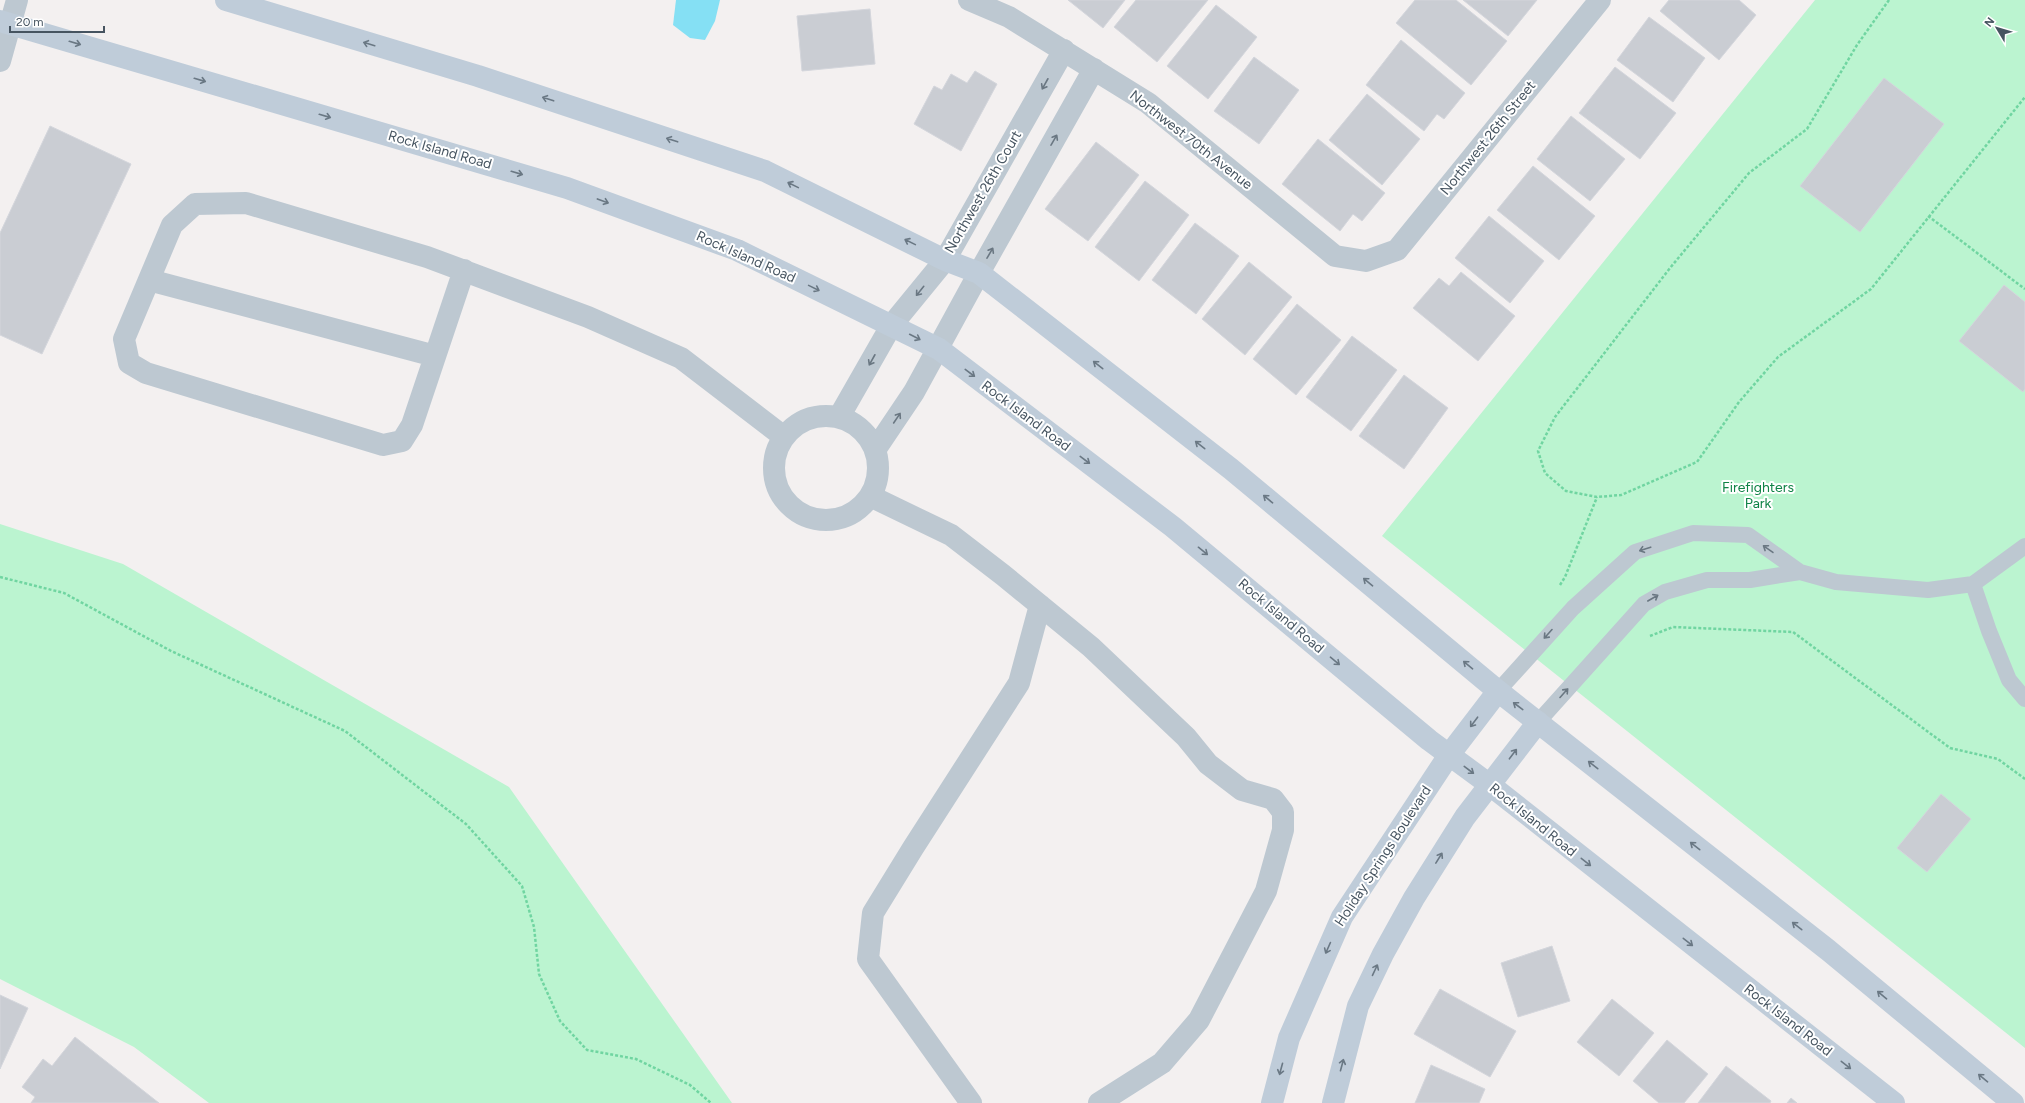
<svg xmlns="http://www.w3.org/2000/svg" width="2025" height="1103" font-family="Figtree,sans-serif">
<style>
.green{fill:#bbf4d0}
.water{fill:#85e0f4}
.building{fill:#cacdd3;stroke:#d4d6dc}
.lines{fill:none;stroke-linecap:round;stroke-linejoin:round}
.path{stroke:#70d5a1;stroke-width:2.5;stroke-dasharray:3 2;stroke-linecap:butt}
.lane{stroke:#bdc8d1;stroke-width:16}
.street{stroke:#bdc8d1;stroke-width:22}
.secondary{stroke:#bfccd9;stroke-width:22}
.oneway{stroke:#6a7884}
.oneway2{stroke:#6a7782}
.labels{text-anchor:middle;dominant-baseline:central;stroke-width:4;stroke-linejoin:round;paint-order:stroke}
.street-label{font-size:14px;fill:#465460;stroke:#fff}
.park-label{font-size:14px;fill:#0f8346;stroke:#fff}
</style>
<rect width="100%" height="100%" fill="#f3f0f0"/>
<path class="green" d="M 1815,0 L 2025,0 L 2025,1048 L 1382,536 Z
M 0,524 L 123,564 L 509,787 L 732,1103 L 209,1103 L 134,1047 L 0,979 Z"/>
<path class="water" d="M 676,0 L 720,0 L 715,21 L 705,40 L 690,38 L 673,25 Z"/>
<path class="building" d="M 1068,0 L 1125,0 L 1103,28 Z
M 1136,0 L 1208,0 L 1157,62 L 1114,27 Z
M 1415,0 L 1456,0 L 1507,41 L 1471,85 L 1396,23 Z
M 1463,0 L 1537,0 L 1508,36 Z
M 1669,0 L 1739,0 L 1756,15 L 1719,60 L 1660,11 Z
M 1216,5 L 1257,37 L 1208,99 L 1167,66 Z
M 870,9 L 875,64 L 802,71 L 797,16 Z
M 1649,17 L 1705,58 L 1673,102 L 1617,60 Z
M 1401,40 L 1465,93 L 1444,119 L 1437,114 L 1424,131 L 1366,85 Z
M 1254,57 L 1299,90 L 1259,144 L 1214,111 Z
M 1615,67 L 1676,113 L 1640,159 L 1579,113 Z
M 975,71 L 997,84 L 961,151 L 914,124 L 934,86 L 942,90 L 951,74 L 967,83 Z
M 1884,78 L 1944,124 L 1860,232 L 1800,186 Z
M 1367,94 L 1420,139 L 1382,185 L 1329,140 Z
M 1571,116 L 1625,159 L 1590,201 L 1537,159 Z
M 50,126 L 131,164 L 42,354 L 0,335 L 0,233 Z
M 1318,139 L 1385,193 L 1362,221 L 1353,214 L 1340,231 L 1282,184 Z
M 1096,142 L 1139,175 L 1088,241 L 1045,209 Z
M 1533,166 L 1595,216 L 1559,260 L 1497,210 Z
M 1145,181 L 1189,215 L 1139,281 L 1095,247 Z
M 1489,216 L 1544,261 L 1510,303 L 1455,258 Z
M 1195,223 L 1239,256 L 1196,314 L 1152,280 Z
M 1249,262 L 1292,297 L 1245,355 L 1202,319 Z
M 1461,272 L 1515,316 L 1478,361 L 1413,308 L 1439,278 L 1449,286 Z
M 2004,285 L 2025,302 L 2025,389 L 2023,392 L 1959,341 Z
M 1297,304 L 1341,340 L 1296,395 L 1253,359 Z
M 1352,336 L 1397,370 L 1351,431 L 1306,397 Z
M 1404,375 L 1448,408 L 1404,469 L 1359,436 Z
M 1941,794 L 1971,819 L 1927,872 L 1897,848 Z
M 1552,946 L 1570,1001 L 1518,1017 L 1501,963 Z
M 1440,989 L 1516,1031 L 1490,1077 L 1414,1034 Z
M 0,995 L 28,1008 L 0,1069 Z
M 1612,999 L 1654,1033 L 1619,1076 L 1577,1042 Z
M 75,1037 L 159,1103 L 31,1103 L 35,1097 L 22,1087 L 43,1059 L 52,1066 Z
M 1667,1040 L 1708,1074 L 1684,1103 L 1659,1103 L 1633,1081 Z
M 1431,1065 L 1485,1089 L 1479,1103 L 1415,1103 Z
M 1726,1066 L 1771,1101 L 1770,1103 L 1698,1103 Z
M 1791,1098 L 1797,1103 L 1787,1103 Z"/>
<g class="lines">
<path class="path" d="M 1889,0 L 1857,45 L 1807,129 L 1749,173 L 1670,268 L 1555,417 L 1538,451 L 1545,473 L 1566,491 L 1597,497 L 1621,495 L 1697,462 L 1739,402 L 1778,357 L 1871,289 L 2025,97
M 1928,216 L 2025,289
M 0,577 L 64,593 L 171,651 L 345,731 L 466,824 L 522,886 L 534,927 L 539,974 L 560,1021 L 587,1050 L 636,1059 L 690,1085 L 711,1103
M 1560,585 L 1565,577 L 1597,497
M 1650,636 L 1673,627 L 1793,632 L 1950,748 L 1998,759 L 2025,779"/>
<path class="lane" d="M 1973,584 L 1989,631 L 2009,680 L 2025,699
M 1498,691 L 1573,608 L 1635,552 L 1693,533 L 1748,535 L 1800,572 L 1836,582 L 1928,590 L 1973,584 L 2025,546
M 1538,722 L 1644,604 L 1665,592 L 1707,580 L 1750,580 L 1800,572"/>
<path class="street" d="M 969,0 L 1009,17 L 1148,103 L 1335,256 L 1366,261 L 1397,250 L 1600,0
M 0,61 L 17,0
M 464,270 L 412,425 L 402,441 L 383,445 L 146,373 L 129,363 L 124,339 L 172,225 L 195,204 L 246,203 L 427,257 L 588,317 L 681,358 L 784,437
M 149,280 L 435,356
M774 468a52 52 0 1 1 104 0a52 52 0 1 1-104 0Z
M 839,417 L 891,326 L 945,260 L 1064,50
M 875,450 L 914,392 L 979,273 L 1094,69
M 870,496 L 951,535 L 1003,575 L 1091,647 L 1186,737 L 1208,764 L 1242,790 L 1273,799 L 1283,812 L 1283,830 L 1266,891 L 1199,1020 L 1162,1063 L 1099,1103
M 971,1103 L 868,959 L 873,913 L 913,848 L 1019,683 L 1040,605"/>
<path class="secondary" d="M 226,0 L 478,76 L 765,171 L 945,260 L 979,273 L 1231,469 L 1498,691 L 1828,950 L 2013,1103
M 0,21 L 567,188 L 737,250 L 939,349 L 1173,527 L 1429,740 L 1490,785 L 1894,1103
M 1272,1103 L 1289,1038 L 1342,917 L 1449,755 L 1498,691
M 1333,1103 L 1358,1006 L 1383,954 L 1414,898 L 1465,817 L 1538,722"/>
</g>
<defs><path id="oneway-shaft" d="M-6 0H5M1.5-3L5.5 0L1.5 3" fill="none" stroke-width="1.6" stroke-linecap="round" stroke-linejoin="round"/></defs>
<g class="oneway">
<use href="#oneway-shaft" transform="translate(75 43) rotate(16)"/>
<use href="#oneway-shaft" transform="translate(369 44) rotate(-163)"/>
<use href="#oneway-shaft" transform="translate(200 80) rotate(16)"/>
<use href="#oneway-shaft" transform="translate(548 99) rotate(-162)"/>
<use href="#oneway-shaft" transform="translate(325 116) rotate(16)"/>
<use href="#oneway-shaft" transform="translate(672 140) rotate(-162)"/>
<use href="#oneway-shaft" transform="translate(517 173) rotate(16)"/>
<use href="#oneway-shaft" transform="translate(793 185) rotate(-154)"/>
<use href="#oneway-shaft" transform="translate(603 201) rotate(20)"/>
<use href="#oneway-shaft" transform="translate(910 242) rotate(-154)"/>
<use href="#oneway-shaft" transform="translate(814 288) rotate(26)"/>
<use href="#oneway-shaft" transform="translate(915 337) rotate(27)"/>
<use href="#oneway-shaft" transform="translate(1098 365) rotate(-142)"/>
<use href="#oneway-shaft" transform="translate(970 373) rotate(37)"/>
<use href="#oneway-shaft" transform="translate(1200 445) rotate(-142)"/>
<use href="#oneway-shaft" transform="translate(1085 460) rotate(37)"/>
<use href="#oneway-shaft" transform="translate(1268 499) rotate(-140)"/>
<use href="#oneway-shaft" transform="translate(1203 551) rotate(39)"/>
<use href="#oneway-shaft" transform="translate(1368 582) rotate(-140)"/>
<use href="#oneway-shaft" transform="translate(1335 661) rotate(40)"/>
<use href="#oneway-shaft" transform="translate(1468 665) rotate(-140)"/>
<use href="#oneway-shaft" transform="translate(1518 706) rotate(-143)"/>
<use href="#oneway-shaft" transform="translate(1474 722) rotate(127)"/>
<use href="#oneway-shaft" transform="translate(1513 754) rotate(-53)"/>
<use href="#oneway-shaft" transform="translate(1593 765) rotate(-142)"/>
<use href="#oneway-shaft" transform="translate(1469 770) rotate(37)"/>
<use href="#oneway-shaft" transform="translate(1695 846) rotate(-142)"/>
<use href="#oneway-shaft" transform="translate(1439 858) rotate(-58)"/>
<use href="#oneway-shaft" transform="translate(1586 862) rotate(38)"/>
<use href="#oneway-shaft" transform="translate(1797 926) rotate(-142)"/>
<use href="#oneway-shaft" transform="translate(1688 942) rotate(38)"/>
<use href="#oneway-shaft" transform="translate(1328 948) rotate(114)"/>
<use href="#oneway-shaft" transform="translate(1375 970) rotate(-65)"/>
<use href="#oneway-shaft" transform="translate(1882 995) rotate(-140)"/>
<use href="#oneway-shaft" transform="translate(1342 1065) rotate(-75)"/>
<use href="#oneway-shaft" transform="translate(1846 1065) rotate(38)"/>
<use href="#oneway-shaft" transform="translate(1281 1069) rotate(105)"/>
<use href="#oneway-shaft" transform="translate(1983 1078) rotate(-140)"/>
</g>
<g class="oneway2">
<use href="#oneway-shaft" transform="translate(1045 84) rotate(119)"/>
<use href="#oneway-shaft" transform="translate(1054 140) rotate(-60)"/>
<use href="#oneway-shaft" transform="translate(990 253) rotate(-60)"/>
<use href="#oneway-shaft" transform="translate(920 291) rotate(129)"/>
<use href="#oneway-shaft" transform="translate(872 360) rotate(119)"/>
<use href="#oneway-shaft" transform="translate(897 418) rotate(-56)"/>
<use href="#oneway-shaft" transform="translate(1645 549) rotate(162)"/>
<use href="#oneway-shaft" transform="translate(1768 549) rotate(-145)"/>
<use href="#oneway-shaft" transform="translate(1653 598) rotate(-30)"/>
<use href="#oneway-shaft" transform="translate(1548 634) rotate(132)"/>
<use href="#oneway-shaft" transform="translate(1564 693) rotate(-48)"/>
</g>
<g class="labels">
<g class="street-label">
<text transform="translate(1488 138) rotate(-51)">Northwest 26th Street</text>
<text transform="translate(1191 140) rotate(38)">Northwest 70th Avenue</text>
<text transform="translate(440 150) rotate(16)">Rock Island Road</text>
<text transform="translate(983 192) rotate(-60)">Northwest 26th Court</text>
<text transform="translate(746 257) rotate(24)">Rock Island Road</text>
<text transform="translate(1026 416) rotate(37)">Rock Island Road</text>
<text transform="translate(1281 616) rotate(40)">Rock Island Road</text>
<text transform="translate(1533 820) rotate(39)">Rock Island Road</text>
<text transform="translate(1383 856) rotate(-57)">Holiday Springs Boulevard</text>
<text transform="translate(1788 1020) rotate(38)">Rock Island Road</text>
</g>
<g class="park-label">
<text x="1758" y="487">Firefighters<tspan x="1758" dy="16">Park</tspan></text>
</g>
</g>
<g transform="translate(1997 28) rotate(308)" stroke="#ffffff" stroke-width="3" paint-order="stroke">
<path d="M0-3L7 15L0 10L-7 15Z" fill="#465460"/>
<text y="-6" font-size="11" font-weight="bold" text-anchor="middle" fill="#465460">N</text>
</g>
<path d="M10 26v6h94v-6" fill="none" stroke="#465460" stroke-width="2"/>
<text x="16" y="26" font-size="12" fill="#465460" stroke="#ffffff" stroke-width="3" paint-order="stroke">20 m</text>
</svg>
